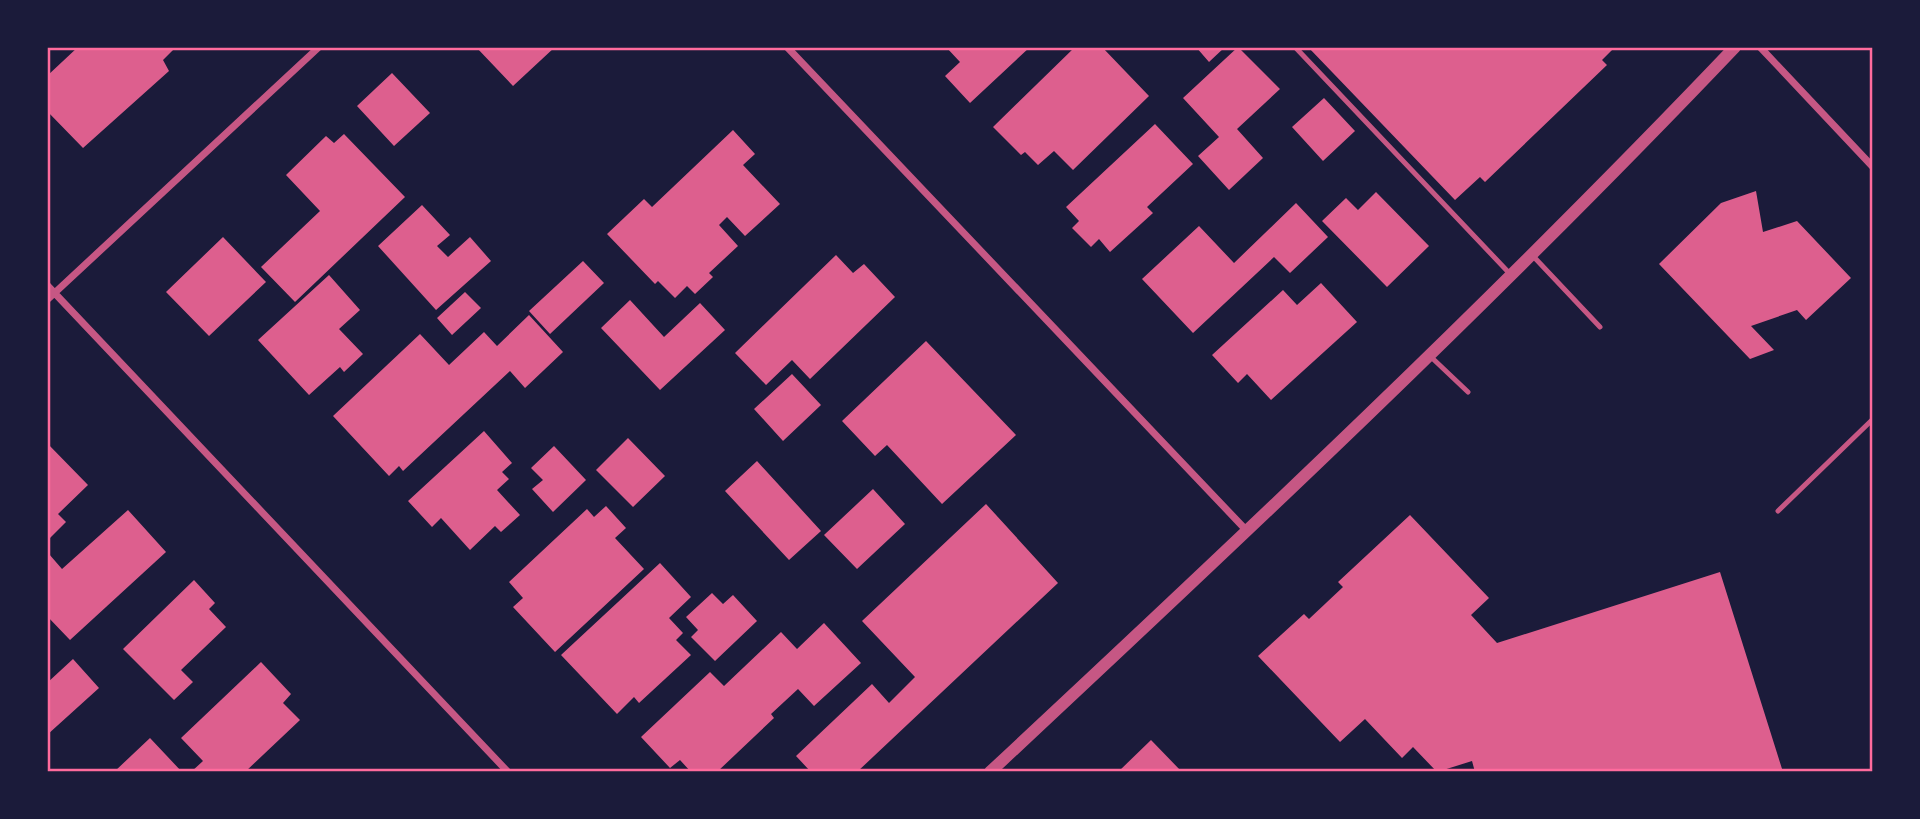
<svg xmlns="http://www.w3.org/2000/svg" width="1920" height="819" font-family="Montserrat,sans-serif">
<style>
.building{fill:#dd5f8e}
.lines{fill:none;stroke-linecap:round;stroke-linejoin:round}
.service{stroke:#c65784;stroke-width:5}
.minor{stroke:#c65784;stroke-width:7}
.tertiary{stroke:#c65784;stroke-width:12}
.neatline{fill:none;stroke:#ff6b9d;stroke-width:2.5}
</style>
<rect width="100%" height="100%" fill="#1b1b3a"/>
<path class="building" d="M 78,47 L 176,47 L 163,60 L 169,71 L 83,148 L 47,111 L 47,76 Z
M 476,47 L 555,47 L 513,86 Z
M 946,47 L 1030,47 L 970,103 L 945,76 L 960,62 Z
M 1075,47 L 1102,47 L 1149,96 L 1073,170 L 1054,151 L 1038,165 L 1025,152 L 1021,155 L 993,127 Z
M 1196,47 L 1225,47 L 1209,62 Z
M 1238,47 L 1280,89 L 1237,129 L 1263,158 L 1229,190 L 1198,156 L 1219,137 L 1183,98 Z
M 1308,47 L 1615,47 L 1602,60 L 1607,65 L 1485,182 L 1480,177 L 1455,200 Z
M 392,73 L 430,113 L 394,146 L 357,106 Z
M 1324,98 L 1355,131 L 1323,161 L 1292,127 Z
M 1155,124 L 1193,164 L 1147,207 L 1153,213 L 1110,252 L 1099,239 L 1091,247 L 1072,228 L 1079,221 L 1066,207 Z
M 733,130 L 755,154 L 743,165 L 780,204 L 745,236 L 727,217 L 719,225 L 738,246 L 709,273 L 713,277 L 695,294 L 687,286 L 675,298 L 658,281 L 655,284 L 607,234 L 644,199 L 652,207 Z
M 344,134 L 405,197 L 295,302 L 261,267 L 320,211 L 286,175 L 326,136 L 334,143 Z
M 1756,191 L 1763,232 L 1797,221 L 1851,278 L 1806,320 L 1797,310 L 1751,326 L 1774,350 L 1750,359 L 1659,264 L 1721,203 Z
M 1376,192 L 1429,246 L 1387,287 L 1322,221 L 1346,198 L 1358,210 Z
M 1296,203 L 1328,237 L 1290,273 L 1274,257 L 1193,333 L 1142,279 L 1199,226 L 1234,263 Z
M 422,205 L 450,235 L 437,246 L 448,257 L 470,237 L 491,261 L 436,310 L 378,246 Z
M 223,237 L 266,282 L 209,336 L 166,292 Z
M 836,255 L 853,273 L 864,264 L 895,297 L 810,379 L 792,360 L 766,385 L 735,353 Z
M 583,261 L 604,283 L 550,334 L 529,311 Z
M 329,275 L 360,310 L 339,329 L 363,354 L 344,372 L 340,367 L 309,395 L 258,340 Z
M 1321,283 L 1357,322 L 1271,400 L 1247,374 L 1238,383 L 1212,355 L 1283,290 L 1297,305 Z
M 465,292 L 481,308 L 452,335 L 437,318 Z
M 630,300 L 664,337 L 700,303 L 725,330 L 660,390 L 601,328 Z
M 529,315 L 563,352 L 525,388 L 510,371 L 403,471 L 399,466 L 389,476 L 333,416 L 420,334 L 449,365 L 484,332 L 497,346 Z
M 926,341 L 1016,435 L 942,504 L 887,445 L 875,456 L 842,421 Z
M 792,374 L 821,405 L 783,441 L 754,409 Z
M 484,431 L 512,463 L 502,472 L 509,479 L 497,490 L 520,515 L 501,532 L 495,526 L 470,550 L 441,518 L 432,527 L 408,501 Z
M 628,438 L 665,476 L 633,507 L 596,470 Z
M 47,443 L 88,485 L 58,514 L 66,522 L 47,541 Z
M 554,446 L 586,480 L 553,512 L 532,489 L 543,480 L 531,468 Z
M 757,461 L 821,531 L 789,560 L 725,491 Z
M 873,489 L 905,524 L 857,569 L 824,535 Z
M 986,504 L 1058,583 L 857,772 L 811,772 L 796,756 L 872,684 L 889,703 L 915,677 L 862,621 Z
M 606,506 L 626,528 L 615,538 L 644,569 L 555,652 L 513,607 L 523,598 L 509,582 L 587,509 L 594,517 Z
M 128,510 L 166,552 L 70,640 L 47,616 L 47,556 L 49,554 L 62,569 Z
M 1410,515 L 1489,598 L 1471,615 L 1497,643 L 1720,572 L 1783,772 L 1475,772 L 1472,761 L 1437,772 L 1413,747 L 1402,758 L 1365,719 L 1340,742 L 1258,656 L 1304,614 L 1309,619 L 1343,587 L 1338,582 Z
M 660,563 L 691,597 L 669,618 L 683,633 L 676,640 L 691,655 L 639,703 L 634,697 L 617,714 L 561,655 Z
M 194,580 L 215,603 L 209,609 L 226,627 L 181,670 L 193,682 L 174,700 L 123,649 Z
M 712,593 L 723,604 L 733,595 L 757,621 L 715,661 L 691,637 L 698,630 L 686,617 Z
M 824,623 L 861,663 L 814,706 L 798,689 L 771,714 L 774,718 L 717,772 L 691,772 L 680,760 L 670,768 L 641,737 L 710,672 L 724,686 L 781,632 L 797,649 Z
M 73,659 L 99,688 L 47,735 L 47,683 Z
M 261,662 L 291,694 L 283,703 L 300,720 L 245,772 L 191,772 L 203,761 L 181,738 Z
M 150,738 L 182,772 L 114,772 Z
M 1151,740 L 1182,772 L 1118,772 Z"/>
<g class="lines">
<path class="service" d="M 1295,47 L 1512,276
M 1533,256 L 1600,327
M 1430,356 L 1468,392
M 1778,511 L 1873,419"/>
<path class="minor" d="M 787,47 L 1247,531
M 1760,47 L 1873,167
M 47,285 L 508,772
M 47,300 L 319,47"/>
<path class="tertiary" d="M 990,772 C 1243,536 1496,298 1735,47"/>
</g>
<rect width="1920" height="819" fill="none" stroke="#1b1b3a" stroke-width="98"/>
<rect x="49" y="49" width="1822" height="721" class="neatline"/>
</svg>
